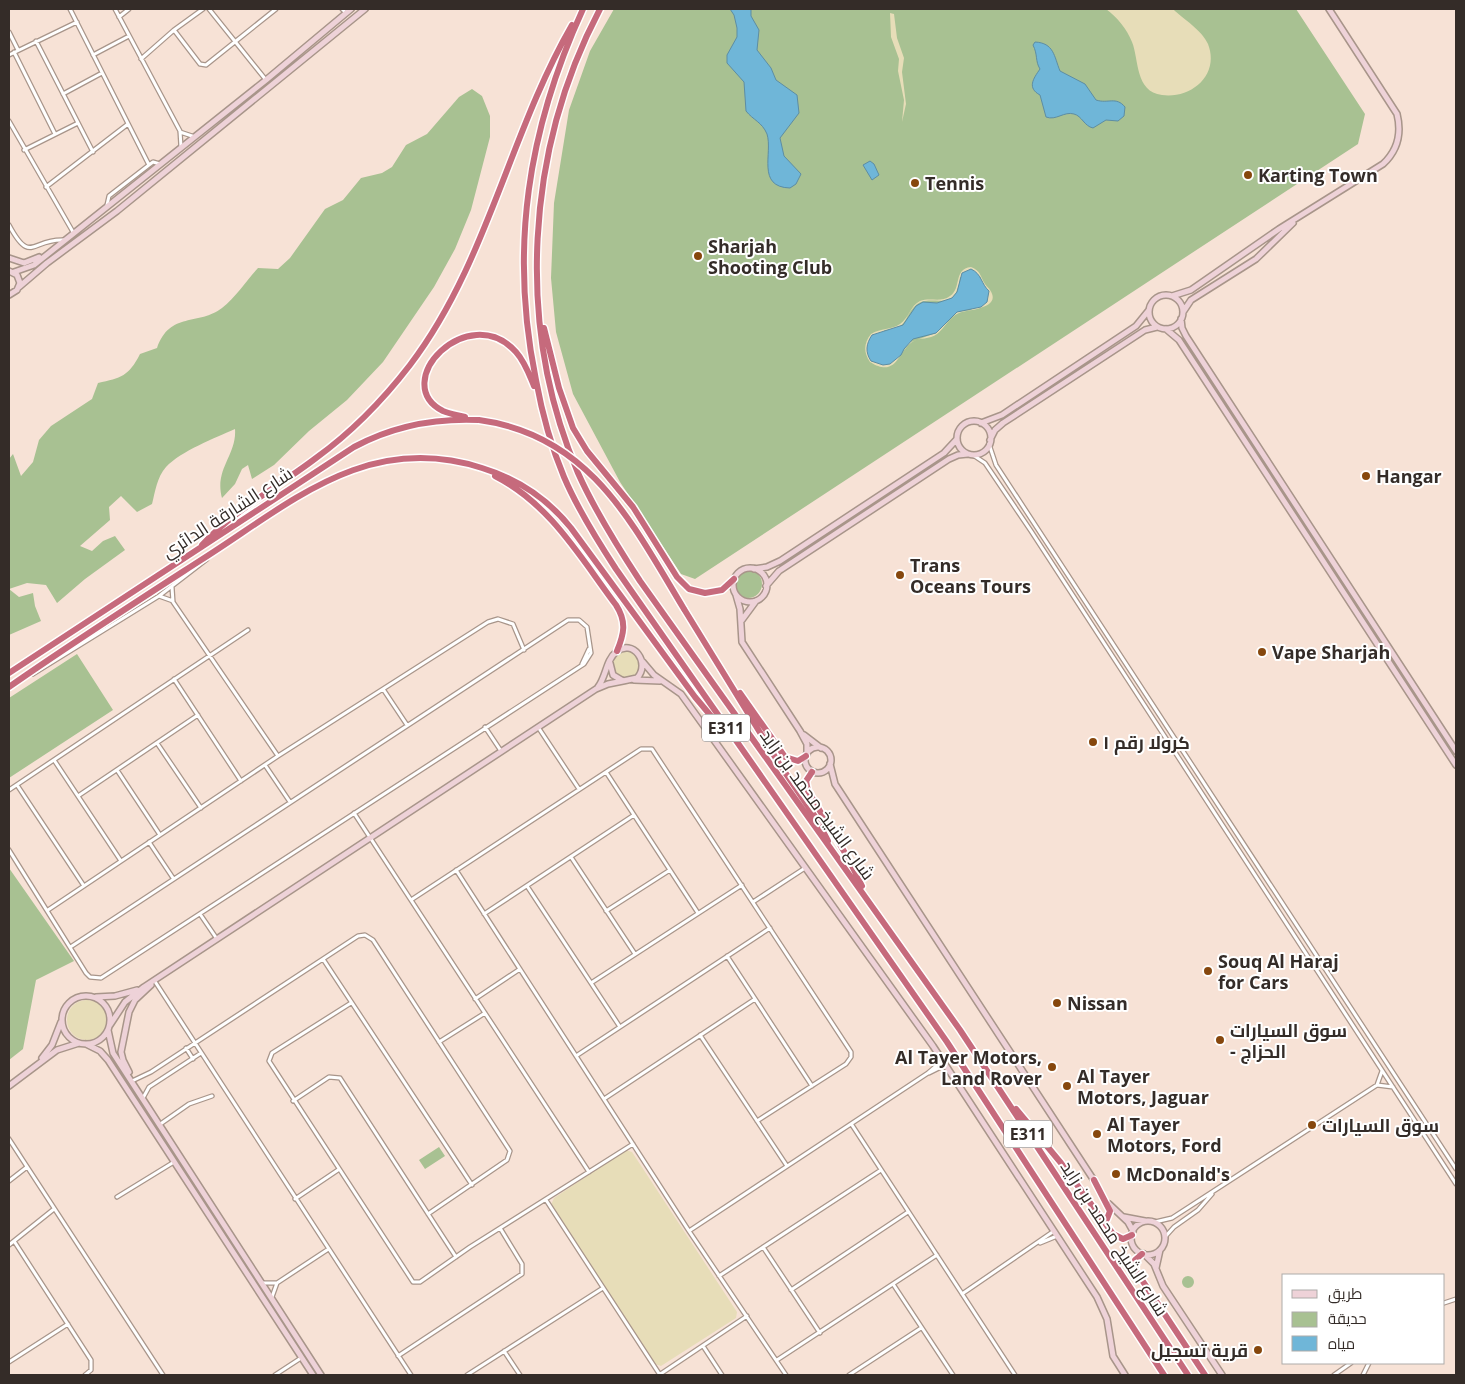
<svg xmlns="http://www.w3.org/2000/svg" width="1465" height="1384" font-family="'Open Sans',Cairo,sans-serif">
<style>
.green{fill:#a8c192}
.sand{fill:#e7ddb8;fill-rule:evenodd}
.water{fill:#6fb6d8;stroke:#5d8da3}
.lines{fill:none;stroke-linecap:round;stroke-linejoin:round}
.street-casing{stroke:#a8958a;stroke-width:5.5}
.secondary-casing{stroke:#a8958a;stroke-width:8}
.highway-casing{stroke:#fff;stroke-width:9}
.street{stroke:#fff;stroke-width:3}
.secondary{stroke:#eed2d8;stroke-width:5}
.highway{stroke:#c66a7c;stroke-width:6}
.highway-bridge-casing{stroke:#fff;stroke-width:9;stroke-linecap:butt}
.highway-bridge{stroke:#c66a7c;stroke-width:6}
.poi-dot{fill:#86470d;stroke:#fff;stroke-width:2}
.labels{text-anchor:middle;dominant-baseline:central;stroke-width:4;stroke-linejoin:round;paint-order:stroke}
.shield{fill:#fff;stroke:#716b68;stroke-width:1}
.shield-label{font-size:16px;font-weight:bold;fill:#342c28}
.poi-label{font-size:18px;font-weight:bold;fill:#342c28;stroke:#fff;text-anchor:start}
.street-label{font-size:18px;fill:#342c28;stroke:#fff}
</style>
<rect width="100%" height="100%" fill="#f7e2d6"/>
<path class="green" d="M 614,9 L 1296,9 L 1365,114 L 1358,144 L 695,579 L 681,574 L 620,482 L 573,394 L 556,332 L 551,278 L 554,203 L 569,110 L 590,51 Z
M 472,89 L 482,96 L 490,116 L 490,137 L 471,210 L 455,249 L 434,287 L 383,362 L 347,400 L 309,431 L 274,465 L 252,479 L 248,465 L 242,469 L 235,484 L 222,498 C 214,469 237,455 235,429 C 215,438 181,451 166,467 C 157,477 155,492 152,504 L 137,512 L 121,496 L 109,507 L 110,520 L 80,546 L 92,551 L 103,541 L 115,536 L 125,550 L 85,579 L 57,603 L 46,585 L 27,583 L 9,589 L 19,597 L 33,593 L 35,606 L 41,621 L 9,635 L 9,459 L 13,454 L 21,476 L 33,462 L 39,440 L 51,426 L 92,399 L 98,383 C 121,378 129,376 140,354 L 157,348 C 170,311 199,326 222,308 C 236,297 246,281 258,268 L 278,269 L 290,258 L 325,209 L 343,200 L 361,178 L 382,173 L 392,167 L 406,145 L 427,134 L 459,97 Z
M734 584a14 14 0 1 1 28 0a14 14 0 1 1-28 0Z
M 77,654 L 113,710 L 9,778 L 9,698 Z
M 9,868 L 74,961 L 36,980 L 23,1049 L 9,1060 Z
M 439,1147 L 445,1156 L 425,1169 L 419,1160 Z
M1182 1282a6 6 0 1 1 12 0a6 6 0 1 1-12 0Z"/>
<path class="sand" d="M 1106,9 L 1173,9 C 1183,19 1202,30 1208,44 C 1220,75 1191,99 1162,95 C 1135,92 1139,59 1132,42 C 1127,29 1117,17 1106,9 Z
M 890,13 L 894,14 L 897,38 L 904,58 L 902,72 L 906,104 L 902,122 L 904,100 L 898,71 L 899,59 L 891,37 Z
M 971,267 C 981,271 980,276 985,284 C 986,286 989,288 990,290 C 1003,309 966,310 959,313 C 949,317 945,328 937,334 C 930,340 919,337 912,342 C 898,351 897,379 870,362 C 863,352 864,343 871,334 C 881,328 891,330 900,324 C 909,318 910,306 920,301 C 930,297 941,303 950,296 C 962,288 953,269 971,267 ZM 980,276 L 984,286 L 989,291 L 971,310 L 957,312 L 949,318 L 936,333 L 908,343 L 901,355 L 884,330 C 908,330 903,317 916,305 C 931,292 956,316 960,277 Z
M613 665a14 14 0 1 1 28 0a14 14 0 1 1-28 0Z
M67 1020a20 20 0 1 1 40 0a20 20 0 1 1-40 0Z
M 626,1150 L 632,1152 L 737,1312 L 736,1318 L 661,1366 L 655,1364 L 551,1205 L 554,1198 Z"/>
<path class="water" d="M 730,9 L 751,9 L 751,16 L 759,30 L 757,50 L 771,68 L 776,80 L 797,95 L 799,113 L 780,138 L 784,156 L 801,174 L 796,184 L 790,188 C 756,187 773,153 767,134 C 762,122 753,120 746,111 L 744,82 L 727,63 L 727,55 L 737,37 L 737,28 L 734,15 Z
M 1035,42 C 1054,43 1054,56 1060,71 L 1085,84 L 1096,100 C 1108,104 1116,96 1125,107 L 1124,116 L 1118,121 L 1106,120 L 1093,128 C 1084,126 1082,116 1074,114 C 1064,111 1056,121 1046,117 L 1040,95 C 1027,88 1033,79 1040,69 C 1035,61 1038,55 1033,45 Z
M 870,161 L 874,164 L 879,175 L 872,180 L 863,165 Z
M 971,269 C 982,274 981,284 989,291 L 987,302 L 981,307 L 957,312 L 936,333 L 913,339 L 904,349 L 901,355 L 890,364 L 883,365 L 871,361 C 865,352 866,344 872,335 L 903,325 L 916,306 L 923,302 L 937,303 L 952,298 L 957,292 L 962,273 Z"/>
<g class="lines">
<defs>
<path id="street" d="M 70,9 L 149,165
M 115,9 L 180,131 L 181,147
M 209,9 L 266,80
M 342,9 L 346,13
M 119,17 L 129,9
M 174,30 L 200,64 L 206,65 L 276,9
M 9,32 L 18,50
M 36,41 L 93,152
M 14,52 L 55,134
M 9,55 L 77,22
M 93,55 L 129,36
M 141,59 L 174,30 L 203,9
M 63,94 L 102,73
M 9,121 L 73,232
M 180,132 L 195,137
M 24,150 L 78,123
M 46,187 L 128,124
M 107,205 L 109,196 L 149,165 L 153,162 L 160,164
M 9,225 C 31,266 32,238 64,240
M 989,444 L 996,465 L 1456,1169
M 973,455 L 985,463 L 1031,531 L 1456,1184
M 172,587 L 173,602 L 278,756
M 159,596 L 173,601
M 582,664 L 589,649
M 33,674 L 159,596 L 207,559
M 174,679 L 241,781
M 383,689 L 407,725
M 485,727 L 501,751
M 538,727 L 579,789
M 157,743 L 201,808
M 54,760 L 121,861
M 265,765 L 290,802
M 117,770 L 160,835
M 606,772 L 698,913
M 17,785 L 84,886
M 9,790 L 248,630
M 78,796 L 198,715
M 354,813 L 589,1172
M 149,842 L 173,878
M 9,850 L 86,973 L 90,977 L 101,978 L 584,664 L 591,653 L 587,627 L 579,620 L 568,620 L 72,946
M 571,857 L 635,954
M 456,870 L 689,1231 L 786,1375
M 527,886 L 620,1027
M 411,900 L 641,749 L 652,749 L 851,1052 L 851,1057 L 846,1064 L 757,1121
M 753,902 L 805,868
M 48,910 L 278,756 L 488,622 L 498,619 L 513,624 L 524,650
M 606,911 L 670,870
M 200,914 L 217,939
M 484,914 L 634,815
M 727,956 L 812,1086
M 323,959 L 472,1185
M 154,980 L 411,1375
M 591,983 L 742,885
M 475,999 L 520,969
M 351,1003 L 272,1053 L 269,1061 L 413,1282 L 420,1282 L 470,1247 L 633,1144
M 700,1035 L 787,1166
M 439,1042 L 485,1013
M 186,1048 L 193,1059
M 576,1056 L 770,928
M 929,1073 L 945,1065
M 132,1081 L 151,1072 L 358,936 L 365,935 L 373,940 L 510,1151 L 507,1160 L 428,1214
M 1377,1085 L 1393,1087
M 143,1098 L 149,1087 L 201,1053
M 604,1099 L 755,999
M 293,1101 L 329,1077 L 340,1078 L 456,1257
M 159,1125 L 189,1104 L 212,1096
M 852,1125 L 1015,1375
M 9,1139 L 163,1375
M 9,1181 L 27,1167
M 117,1197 L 174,1162
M 295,1199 L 338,1170
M 546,1200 L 660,1375
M 1155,1222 L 1172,1218 L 1377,1085 L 1382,1071
M 689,1231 L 928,1073 L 942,1061
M 1165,1237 L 1174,1227 L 1198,1210 L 1212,1194
M 14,1241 L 91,1360 L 91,1370 L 85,1375
M 1040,1243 L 1057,1236
M 9,1245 L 54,1209
M 763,1247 L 820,1333
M 719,1276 L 881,1170
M 263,1283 L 277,1283
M 893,1284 L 953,1375
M 791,1290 L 908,1212
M 962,1294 L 1054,1231
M 272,1297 L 277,1283 L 327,1250
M 1444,1303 L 1456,1299
M 703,1346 L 722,1375
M 504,1351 L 520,1375
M 398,1356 L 522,1274 L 522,1264 L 500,1228
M 777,1360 L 937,1255
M 9,1362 L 68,1324
M 275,1375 L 301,1358
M 467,1375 L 603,1288
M 659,1375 L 747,1316
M 849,1375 L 921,1328
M 1334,1375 L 1351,1363
M 1363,1375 L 1369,1363"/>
<path id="secondary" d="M 9,258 L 24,263 L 39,257
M 9,271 L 17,275 L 20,283 L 17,290 L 9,295
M 14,272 L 34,265 L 266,80 L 351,9
M 19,287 L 47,263 L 117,211 L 365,9
M1149 312a17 17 0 1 1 34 0a17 17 0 1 1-34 0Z
M 1172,296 L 1191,290 L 1279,229 L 1383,164 C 1398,150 1402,134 1397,114 L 1329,9
M 1183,312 L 1191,300 L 1256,259 L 1293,223
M 1181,319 L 1182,328 L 1186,336 L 1456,751
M 1166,329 L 1179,340 L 1456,765
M957 438a17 17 0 1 1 34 0a17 17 0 1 1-34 0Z
M 981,423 L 1002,415 L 1136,326 L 1149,310
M 990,440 L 995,430 L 1003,423 L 1145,330 L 1157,327
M733 585a17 17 0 1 1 34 0a17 17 0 1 1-34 0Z
M 754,569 L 767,567 L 780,561 L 944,453 L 957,439
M 766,586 L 779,571 L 949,459 L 958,455 L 968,454
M 736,595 L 740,609 L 742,642 L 800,731 L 807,744 L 807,754
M 742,620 L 756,601
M 643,662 L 654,675 L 681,694 L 933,1046 L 1097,1297 L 1107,1319 L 1113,1356 L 1125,1375
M 634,680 L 660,681
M 598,687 C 606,677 606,660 616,652 C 633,638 651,663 637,678 L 623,681 L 613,675 L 610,663
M 804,735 L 821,748
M805 760a13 13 0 1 1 26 0a13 13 0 1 1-26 0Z
M 830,764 L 835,784 L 1095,1182
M62 1020a24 24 0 1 1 48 0a24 24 0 1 1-48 0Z
M 96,997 L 115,996 L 137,990
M 110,1025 L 125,1002 L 144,987 L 596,689 L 608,684 L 623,681
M 108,1030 L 113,1053 L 321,1375
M 86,1044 L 100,1051 L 108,1060 L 313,1375
M 42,1058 L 52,1045 L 61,1022
M 129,1072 L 123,1060 L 121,1052 L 129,1012 L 135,1000 L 151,985
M 9,1086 L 57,1050 L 79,1043
M 1109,1204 L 1128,1222 L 1133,1231
M 1124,1217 L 1145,1221
M1131 1238a17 17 0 1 1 34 0a17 17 0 1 1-34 0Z
M 1144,1254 L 1154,1264 L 1163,1286 L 1222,1375
M 1156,1268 L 1160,1250"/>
<path id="highway" d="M 583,9 C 528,129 509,249 536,380 C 542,413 551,446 564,477 C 578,510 597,540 616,569 L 947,1042 L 1164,1375
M 600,9 C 526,150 515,325 578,473 C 595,511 617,546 640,581 L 960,1030 L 1188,1375
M 544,328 L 559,388 L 573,428 L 587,451 L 633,507 L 677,577 L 689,589 L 705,593 L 722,590 L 734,579
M 465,417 C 458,415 450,414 443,411 C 388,383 468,299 516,352 C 525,362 529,374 534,386
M 495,476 C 550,504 580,557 616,605 C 627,622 624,634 617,651
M 202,545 C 234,510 278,487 316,458 C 352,432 383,400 410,365 C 487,264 509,134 572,25
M 684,609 L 780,765 L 816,818 L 828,841
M 9,673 L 354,447 C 393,426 435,418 479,420
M 9,687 C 72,643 136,602 201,560 C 291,503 367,431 482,468 C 518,479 547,498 571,528 L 695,697 L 727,735
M 740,693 L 785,757 L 798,761 L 806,756
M 812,772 L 806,781 L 808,791 L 848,858 L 862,886
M 1016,1109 L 1061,1163 L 1113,1234 L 1123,1239 L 1132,1235
M 1094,1180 L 1110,1211 L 1107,1219 L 1101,1217
M 1142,1254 L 1135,1260 L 1136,1271 L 1205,1375"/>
</defs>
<use href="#street" class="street-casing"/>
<use href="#secondary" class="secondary-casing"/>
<use href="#highway" class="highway-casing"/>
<use href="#street" class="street"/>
<use href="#secondary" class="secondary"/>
<use href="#highway" class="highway"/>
<defs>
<path id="highway-bridge" d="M 479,420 C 590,435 632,523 684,609"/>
</defs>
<use href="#highway-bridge" class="highway-bridge-casing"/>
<use href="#highway-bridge" class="highway-bridge"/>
</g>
<g class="poi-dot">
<circle cx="1248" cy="175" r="5"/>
<circle cx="915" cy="183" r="5"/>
<circle cx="698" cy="256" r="5"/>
<circle cx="1366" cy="476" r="5"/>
<circle cx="900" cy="575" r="5"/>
<circle cx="1262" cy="652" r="5"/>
<circle cx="1093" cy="742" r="5"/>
<circle cx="1208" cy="971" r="5"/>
<circle cx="1057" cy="1003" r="5"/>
<circle cx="1220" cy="1040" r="5"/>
<circle cx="1052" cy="1067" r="5"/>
<circle cx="1067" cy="1086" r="5"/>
<circle cx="1312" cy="1125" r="5"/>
<circle cx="1097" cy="1134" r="5"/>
<circle cx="1116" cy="1174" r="5"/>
<circle cx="1258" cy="1350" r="5"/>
</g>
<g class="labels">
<g class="shield">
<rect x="702" y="714.5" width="48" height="27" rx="4"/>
<rect x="1004" y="1120.5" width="48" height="27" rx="4"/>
</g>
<g class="shield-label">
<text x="726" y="728">E311</text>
<text x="1028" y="1134">E311</text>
</g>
<g class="poi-label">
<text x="1258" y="175">Karting Town</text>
<text x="925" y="183">Tennis</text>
<text x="708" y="246">Sharjah<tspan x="708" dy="21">Shooting Club</tspan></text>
<text x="1376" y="476">Hangar</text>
<text x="910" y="565">Trans<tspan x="910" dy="21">Oceans Tours</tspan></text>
<text x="1272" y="652">Vape Sharjah</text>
<text x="1103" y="742">كرولا رقم ١</text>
<text x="1218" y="961">Souq Al Haraj<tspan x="1218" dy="21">for Cars</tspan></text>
<text x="1067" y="1003">Nissan</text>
<text x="1230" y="1030">سوق السيارات<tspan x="1230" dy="21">- الحزاج</tspan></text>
<text x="1042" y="1057" text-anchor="end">Al Tayer Motors,<tspan x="1042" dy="21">Land Rover</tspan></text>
<text x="1077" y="1076">Al Tayer<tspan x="1077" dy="21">Motors, Jaguar</tspan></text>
<text x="1107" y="1124">Al Tayer<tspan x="1107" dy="21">Motors, Ford</tspan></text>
<text x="1322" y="1125">سوق السيارات</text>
<text x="1126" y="1174">McDonald's</text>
<text x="1248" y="1350" text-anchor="end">قرية تسجيل</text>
</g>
<g class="street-label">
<text transform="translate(227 512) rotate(-33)">شارع الشارقة الدائري</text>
<text transform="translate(818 804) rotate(54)">شارع الشيخ محمد بن زايد</text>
<text transform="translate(1115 1238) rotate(57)">شارع الشيخ محمد بن زايد</text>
</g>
</g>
<rect width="1465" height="1384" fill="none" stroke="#342c28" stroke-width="20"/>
<rect x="1282" y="1274" width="162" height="90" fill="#ffffff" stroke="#aeaba9"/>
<rect x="1292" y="1290" width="25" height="8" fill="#eed2d8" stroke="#aeaba9"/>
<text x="1328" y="1299" font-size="15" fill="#342c28">طريق</text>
<rect x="1292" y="1312" width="25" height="15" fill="#a8c192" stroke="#aeaba9"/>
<text x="1328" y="1324" font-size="15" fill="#342c28">حديقة</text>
<rect x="1292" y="1336" width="25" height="15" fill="#6fb6d8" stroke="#aeaba9"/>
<text x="1328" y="1349" font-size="15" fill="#342c28">مياه</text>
</svg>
